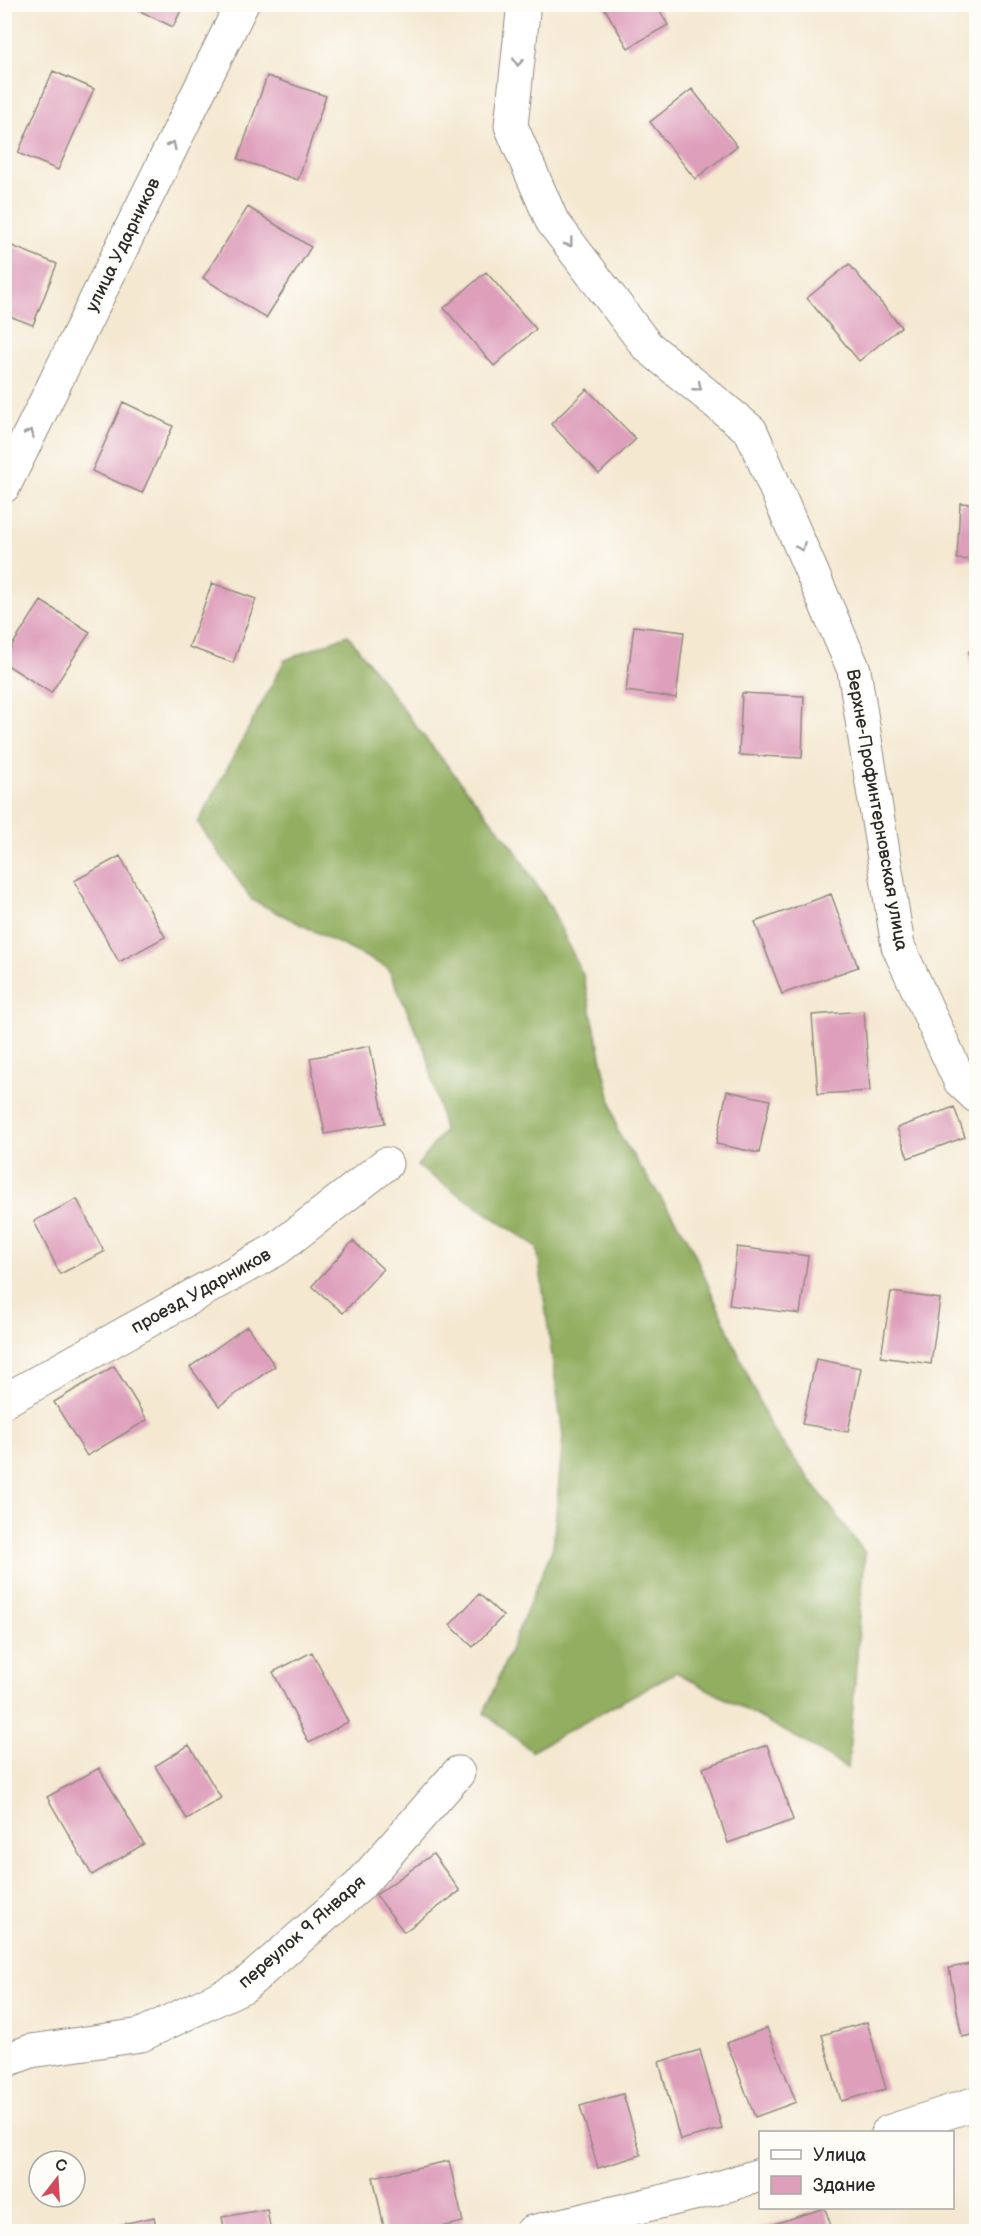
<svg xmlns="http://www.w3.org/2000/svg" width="981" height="2236" font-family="'Balsamiq Sans',sans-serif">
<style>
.forest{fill:#92ae60;stroke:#5e6c46;stroke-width:1.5}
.building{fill:#de9fbb}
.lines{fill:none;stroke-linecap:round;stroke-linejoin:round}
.minor-casing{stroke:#908a7e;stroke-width:35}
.minor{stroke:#fff;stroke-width:33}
.oneway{stroke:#a0a0a0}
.labels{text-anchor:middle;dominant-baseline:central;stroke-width:4.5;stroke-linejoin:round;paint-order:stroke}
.street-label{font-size:18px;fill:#2b2b2b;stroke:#fdfcf7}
</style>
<rect width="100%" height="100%" fill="#fdfcf7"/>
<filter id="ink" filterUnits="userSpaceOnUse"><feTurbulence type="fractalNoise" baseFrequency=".0167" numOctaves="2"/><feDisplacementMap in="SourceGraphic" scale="12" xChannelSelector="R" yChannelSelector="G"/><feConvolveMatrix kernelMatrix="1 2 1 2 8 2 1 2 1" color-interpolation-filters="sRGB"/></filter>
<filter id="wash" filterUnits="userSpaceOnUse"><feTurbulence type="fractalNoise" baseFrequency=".008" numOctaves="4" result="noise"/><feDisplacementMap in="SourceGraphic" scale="24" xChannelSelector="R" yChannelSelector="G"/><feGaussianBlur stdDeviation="1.35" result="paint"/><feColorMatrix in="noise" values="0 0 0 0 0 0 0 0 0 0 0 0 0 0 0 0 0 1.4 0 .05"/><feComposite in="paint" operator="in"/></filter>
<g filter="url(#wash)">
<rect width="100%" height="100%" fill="#f4e8d1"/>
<path class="forest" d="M 348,635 L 418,729 L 513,847 L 551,908 L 583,975 L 618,1133 L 688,1239 L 771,1428 L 865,1553 L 848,1769 L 805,1742 L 676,1672 L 532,1751 L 484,1713 L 553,1547 L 563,1436 L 537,1247 L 417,1166 L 444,1131 L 427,1055 L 388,968 L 252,900 L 198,823 L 285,660 Z"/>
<g id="blocks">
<path class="building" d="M 133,4 L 184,4 L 173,27 L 132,7 Z
M 602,4 L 656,4 L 668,25 L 628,48 Z
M 53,71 L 94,89 L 58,170 L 18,153 Z
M 267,76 L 326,96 L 298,180 L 238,159 Z
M 692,89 L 737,146 L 695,179 L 650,122 Z
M 248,207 L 311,247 L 266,318 L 203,278 Z
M 12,246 L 57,264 L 33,325 L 4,314 L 4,265 Z
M 849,264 L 901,327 L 859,361 L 807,298 Z
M 486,272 L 536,329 L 494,366 L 444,308 Z
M 587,389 L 636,439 L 599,474 L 551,424 Z
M 123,402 L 173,426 L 142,493 L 92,471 Z
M 960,503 L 976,504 L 976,560 L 957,559 Z
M 212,583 L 256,599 L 233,663 L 189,647 Z
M 41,601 L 90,632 L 51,693 L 4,663 L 4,658 Z
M 634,626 L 684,632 L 676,698 L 626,691 Z
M 976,650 L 976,705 L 975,705 L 969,651 Z
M 742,693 L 804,696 L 802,758 L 739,755 Z
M 976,792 L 976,821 L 975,821 L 971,793 Z
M 120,856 L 165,937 L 119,962 L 74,881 Z
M 831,894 L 858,967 L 782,994 L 755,922 Z
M 864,1011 L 870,1091 L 818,1094 L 812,1015 Z
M 370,1046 L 385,1123 L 325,1134 L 310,1058 Z
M 727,1091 L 770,1100 L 759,1153 L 716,1144 Z
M 954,1107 L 965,1137 L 908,1158 L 897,1128 Z
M 77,1199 L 104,1252 L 60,1274 L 34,1221 Z
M 353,1241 L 383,1269 L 343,1313 L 312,1286 Z
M 737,1247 L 808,1256 L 800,1314 L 729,1305 Z
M 891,1292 L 940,1299 L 931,1364 L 881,1357 Z
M 247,1326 L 275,1366 L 219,1406 L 190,1367 Z
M 816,1359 L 861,1368 L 848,1432 L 802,1424 Z
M 114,1366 L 147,1420 L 87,1456 L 54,1402 Z
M 479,1594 L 503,1616 L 473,1647 L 450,1625 Z
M 312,1652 L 348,1722 L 309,1743 L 273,1672 Z
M 189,1745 L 221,1798 L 187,1819 L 155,1766 Z
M 767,1745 L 793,1820 L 728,1843 L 703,1768 Z
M 99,1768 L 144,1844 L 92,1875 L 47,1797 Z
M 433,1854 L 460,1891 L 404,1932 L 376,1895 Z
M 976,1963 L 976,2034 L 962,2037 L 949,1968 Z
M 867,2022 L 886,2089 L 841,2101 L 822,2035 Z
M 767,2028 L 796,2102 L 755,2117 L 727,2043 Z
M 700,2050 L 722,2129 L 680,2140 L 659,2062 Z
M 623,2094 L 641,2155 L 598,2168 L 580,2106 Z
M 449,2161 L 463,2222 L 418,2232 L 385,2232 L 373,2177 Z
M 825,2208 L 833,2232 L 759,2232 L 758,2229 Z
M 267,2209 L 271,2232 L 225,2232 L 222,2217 Z
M 154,2217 L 157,2232 L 91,2232 L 91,2231 Z"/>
</g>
</g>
<g filter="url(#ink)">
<use href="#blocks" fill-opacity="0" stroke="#908a7e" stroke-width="1.5"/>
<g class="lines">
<defs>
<path id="minor" d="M 521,4 L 523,12 L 511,126 L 552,221 L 647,346 L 751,431 L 854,670 L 898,946 L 960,1081 L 976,1096
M 4,486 L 242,4
M 4,1401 L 277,1249 L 386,1164
M 4,2061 L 31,2051 L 141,2035 L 244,1986 L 359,1886 L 458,1773
M 888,2132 L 976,2103
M 532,2232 L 715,2189 L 760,2175"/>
</defs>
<use href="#minor" class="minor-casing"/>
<use href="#minor" class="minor"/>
</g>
<defs><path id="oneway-chevron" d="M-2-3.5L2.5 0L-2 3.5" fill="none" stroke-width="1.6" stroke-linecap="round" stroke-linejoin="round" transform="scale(1.5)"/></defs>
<g class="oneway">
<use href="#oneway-chevron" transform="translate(518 62) rotate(96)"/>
<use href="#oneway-chevron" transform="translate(172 145) rotate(-64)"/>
<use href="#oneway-chevron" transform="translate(569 243) rotate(53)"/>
<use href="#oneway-chevron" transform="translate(698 387) rotate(39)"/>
<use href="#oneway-chevron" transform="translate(30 433) rotate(-64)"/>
<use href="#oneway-chevron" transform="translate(801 547) rotate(67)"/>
</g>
</g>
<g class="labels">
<g class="street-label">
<text transform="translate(123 245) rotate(-64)">улица Ударников</text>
<text transform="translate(877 810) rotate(80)">Верхне-Профинтерновская улица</text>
<text transform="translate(201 1291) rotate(-29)">проезд Ударников</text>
<text transform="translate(302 1932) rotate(-41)">переулок 9 Января</text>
</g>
</g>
<rect width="981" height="2236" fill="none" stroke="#fdfcf7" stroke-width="24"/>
<rect x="759" y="2131" width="195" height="78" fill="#fdfcf7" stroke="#a9a8a5" stroke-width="1.5"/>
<rect x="771" y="2150" width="30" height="9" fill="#ffffff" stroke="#a9a8a5" stroke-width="1.5"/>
<text x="813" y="2161" font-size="18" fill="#2b2b2b">Улица</text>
<rect x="771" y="2176" width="30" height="18" fill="#de9fbb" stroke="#a9a8a5" stroke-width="1.5"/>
<text x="813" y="2191" font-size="18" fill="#2b2b2b">Здание</text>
<g transform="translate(57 2179) rotate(17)"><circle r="28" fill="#fdfcf7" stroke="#a9a8a5" stroke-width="1.5"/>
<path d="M0-4.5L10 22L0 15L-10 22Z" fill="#d1495b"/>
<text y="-9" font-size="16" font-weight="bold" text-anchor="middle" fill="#2b2b2b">С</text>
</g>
</svg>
